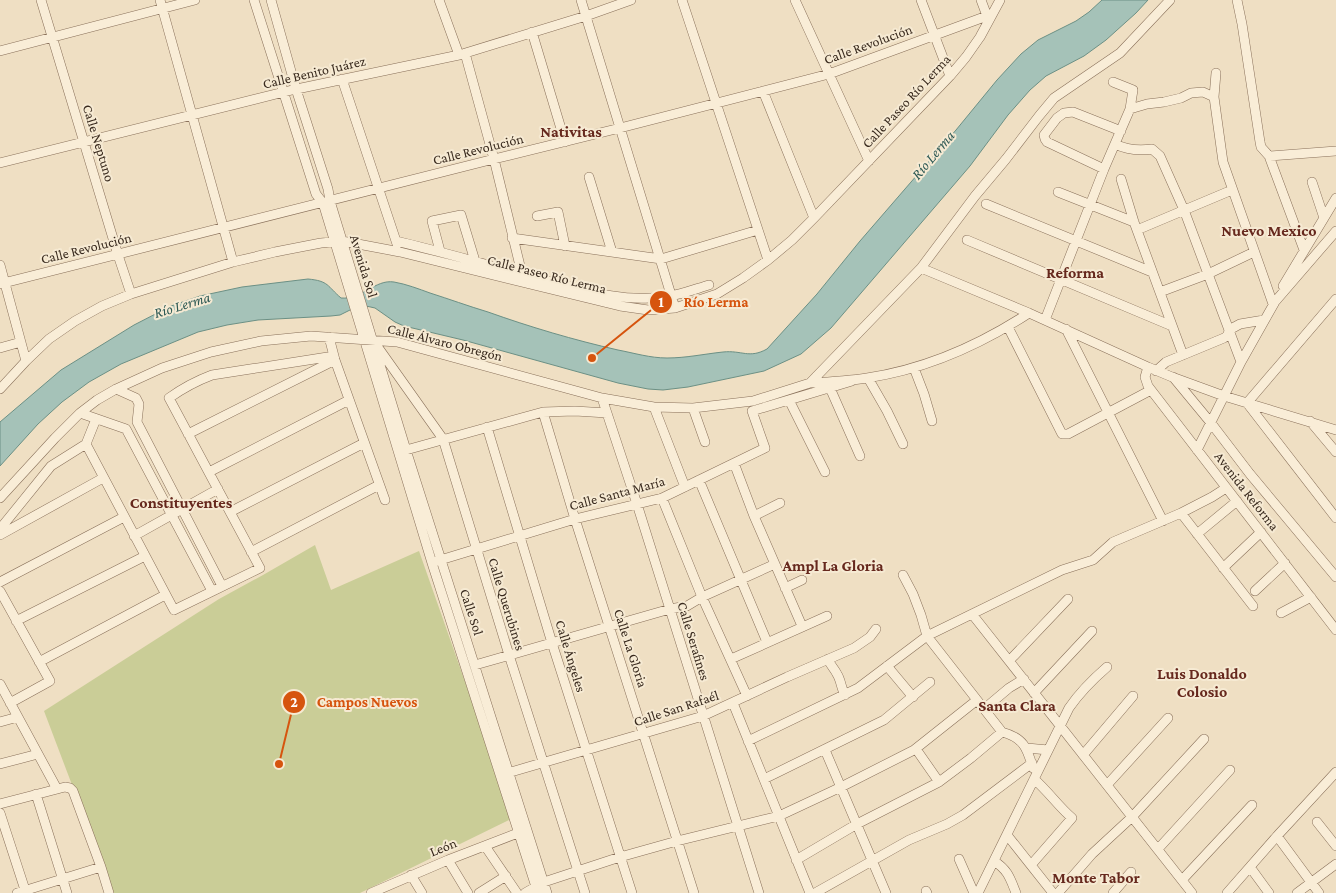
<svg xmlns="http://www.w3.org/2000/svg" width="1336" height="893" font-family="'Crimson Pro',serif">
<style>
.green{fill:#cacd97}
.water{fill:#a5c2b8;stroke:#6c9085}
.lines{fill:none;stroke-linecap:round;stroke-linejoin:round}
.minor-casing{stroke:#89705a;stroke-width:10}
.minor{stroke:#f9edd7;stroke-width:9}
.labels{text-anchor:middle;dominant-baseline:central;stroke-width:4;stroke-linejoin:round;paint-order:stroke}
.street-label{font-size:14px;fill:#392a1e;stroke:#f6ead3}
.water-label{font-size:15px;font-style:italic;fill:#2d5954;stroke:#f6ead3}
.quarter-label{font-size:16px;font-weight:bold;fill:#66281d;stroke:#f6ead3}
.leader{fill:none;stroke:#d6540e;stroke-width:2}
.callout-dot{fill:#d6540e;stroke:#f6ead3;stroke-width:2}
.mark-label{font-size:15px;text-anchor:middle;font-weight:bold;fill:#fff}
.callout-label{font-size:15px;text-anchor:middle;font-weight:bold;fill:#d6540e;stroke:#f6ead3;stroke-width:4;stroke-linejoin:round;paint-order:stroke}
</style>
<rect width="100%" height="100%" fill="#efdfc3"/>
<path class="green" d="M 315,545 L 331,590 L 419,551 L 513,818 L 360,893 L 113,893 L 44,711 L 219,599 L 263,575 Z"/>
<path class="water" d="M 1102,0 L 1148,0 L 1136,13 L 1106,40 L 1084,56 L 1046,76 L 1030,90 L 1008,115 L 970,166 L 831,328 L 801,354 L 764,371 L 688,387 L 663,390 L 648,389 L 618,383 L 463,340 L 404,326 L 395,322 L 375,308 L 366,306 L 356,307 L 340,315 L 331,316 L 258,320 L 227,325 L 198,332 L 121,364 L 89,382 L 62,402 L 38,424 L 0,466 L 0,422 L 61,370 L 134,325 L 171,306 L 200,296 L 242,287 L 308,279 C 329,281 327,286 341,298 C 362,300 375,279 394,282 C 406,284 419,289 430,293 C 449,299 468,306 488,312 C 530,327 574,340 618,350 C 634,353 650,358 667,358 C 686,358 704,354 723,352 C 742,350 749,359 767,349 L 817,294 L 860,241 L 956,130 L 997,80 L 1021,54 L 1038,40 L 1076,21 L 1089,12 Z"/>
<g class="lines">
<defs>
<path id="minor" d="M 41,0 L 118,255 L 131,294
M 160,0 L 233,262
M 254,0 L 316,194 L 323,203 L 432,563 L 538,893
M 271,0 L 296,89 L 328,189 L 330,201 L 406,450 L 547,893
M 439,0 L 459,55
M 581,0 L 675,308
M 682,0 L 768,260
M 795,0 L 869,161
M 921,0 L 950,76
M 981,0 L 987,16 L 990,18
M 1237,0 L 1242,24 L 1260,142 L 1261,147 L 1269,156 L 1304,250
M 532,32 L 565,142
M 0,51 L 195,0
M 465,53 L 494,159 L 522,274
M 1216,73 L 1214,97 L 1223,162 L 1273,304 L 1336,231
M 342,79 L 397,244
M 763,91 L 814,218
M 1130,109 L 1147,104 L 1164,102 L 1181,98 L 1191,93 L 1203,92 L 1214,97
M 1115,144 C 1127,150 1138,151 1152,149 L 1160,156 L 1184,210 L 1241,362
M 1269,156 L 1336,151
M 0,163 L 292,90 L 459,55 L 586,16 L 631,0
M 1104,169 L 1047,142 L 1045,139 L 1044,135 L 1057,118 L 1064,113 L 1073,112 L 1121,131
M 589,177 L 612,252
M 1121,179 L 1134,222 L 1183,355
M 1312,182 L 1324,218
M 1058,192 L 1134,222
M 986,204 L 1152,272
M 537,216 L 558,212 L 565,246
M 1137,230 L 1232,190
M 512,238 L 661,259 L 758,230
M 967,240 L 1172,326
M 396,241 C 451,254 505,270 559,284 C 589,291 619,300 650,298 C 671,298 689,291 709,285
M 440,251 L 432,221 L 461,215 L 475,261
M 0,265 L 26,361
M 921,268 L 1029,313 L 1148,367 L 1172,377 L 1224,396 L 1336,430
M 0,284 L 494,159 L 620,128 L 829,74 L 987,16
M 1283,286 L 1336,198
M 1160,292 L 1208,274 L 1254,252
M 1336,299 L 1247,403 L 1336,518
M 1045,320 L 1104,169 L 1130,109 L 1133,90 L 1113,82
M 1008,327 L 1062,434 L 1068,434 L 1151,390
M 1066,329 L 1163,521
M 329,337 L 335,360 L 385,500
M 377,346 L 443,439 L 509,655 L 585,893
M 0,348 L 21,342
M 1148,367 L 1145,377 L 1148,386 L 1336,630
M 914,368 L 924,394 L 932,421
M 1156,371 L 1166,362 L 1224,338 L 1228,335 L 1229,330 L 1240,324 L 1264,320
M 1173,377 L 1211,423 L 1250,474 L 1336,577
M 868,378 L 887,411 L 903,444
M 810,383 C 829,382 848,381 867,378 C 927,369 980,345 1029,313
M 830,388 L 860,456
M 0,389 L 26,361 L 49,339 L 75,321 L 102,306 L 131,294 L 233,262 L 275,252 L 321,243 L 342,241 L 400,252 L 620,306 L 648,310 L 675,308 L 717,294 L 743,278 L 768,260 L 792,240 L 814,218 L 950,76 L 966,57 L 980,37 L 1000,0
M 116,389 L 136,398 L 139,404 L 137,422 L 222,586
M 602,398 L 637,504 L 759,893
M 789,400 L 825,472
M 654,407 L 685,487
M 693,408 L 705,442
M 543,412 L 575,519 L 694,893
M 80,413 L 126,429 L 212,591
M 1310,421 L 1336,452
M 487,427 L 552,643 L 632,893
M 188,434 L 335,360
M 86,444 L 174,610 L 260,568 L 169,398 C 183,388 196,381 212,375 L 334,356
M 406,450 L 543,412 L 575,411 L 607,413
M 1197,450 L 1241,362 L 1276,300
M 734,463 L 754,516 L 802,626
M 209,472 L 349,400
M 699,480 L 767,642
M 0,498 L 55,438 L 80,413 L 97,400 L 116,389 L 162,368 L 211,352 L 261,341 L 311,336 L 397,342 L 602,398 L 654,407 L 693,408 L 753,401 L 810,383 L 921,268 L 975,196 L 1006,159 L 1039,116 L 1054,98 L 1120,53 L 1170,0
M 662,498 L 702,597 L 747,696
M 230,512 L 364,443
M 1181,513 L 1253,606
M 754,516 L 780,503
M 0,529 L 51,466 L 86,444 L 96,419
M 1197,534 L 1237,501
M 0,535 L 103,478
M 134,536 L 218,489
M 251,552 L 379,485
M 437,561 L 575,519 L 662,498 L 765,448 L 752,411 L 852,381
M 1223,568 L 1261,532
M 903,575 L 913,594 L 921,615 L 927,636 L 1002,732 C 1024,738 1027,748 1033,768
M 0,582 L 124,517
M 785,588 L 802,580
M 0,591 L 50,681 L 10,703
M 1255,591 L 1285,563
M 1281,613 L 1311,597
M 972,614 L 1192,893
M 16,621 L 145,556
M 731,659 L 827,616
M 828,659 C 830,665 834,668 837,674 C 841,680 841,688 845,695
M 1009,661 L 1068,599
M 39,662 L 165,595
M 475,665 L 670,609 L 687,606 L 702,597 L 775,564
M 887,666 L 913,697
M 0,684 L 57,789
M 1034,693 L 1092,631
M 733,703 L 810,893
M 984,709 L 1009,688 L 1024,679
M 0,722 L 18,717
M 748,741 L 858,688 L 927,636 L 1062,570 L 1093,560 L 1113,542 L 1181,513 L 1212,497 L 1226,488
M 1027,748 L 1048,750
M 916,749 L 939,782
M 825,750 L 886,893
M 1083,755 L 1133,696
M 0,764 L 38,754
M 504,774 L 703,716 L 787,677 L 854,648 L 870,637 L 876,629
M 764,779 L 884,720 L 930,682
M 1107,785 L 1168,718
M 36,794 L 67,893
M 0,804 L 65,787 L 70,788 L 73,791 L 101,867 L 109,893
M 0,813 L 26,893
M 1317,822 L 1336,846
M 1007,835 L 1053,893
M 1277,836 L 1319,893
M 485,846 L 517,893
M 1158,849 L 1230,770
M 959,859 L 974,893
M 448,860 L 468,893
M 796,860 L 857,824 L 939,782 L 971,758 L 1002,732
M 994,861 C 1008,870 1010,878 1016,893
M 1031,865 L 1072,818 C 1058,806 1048,791 1034,779
M 1250,867 L 1269,893
M 411,875 L 422,893
M 1182,880 L 1252,805
M 926,891 L 927,893
M 17,893 L 101,867
M 371,893 L 448,860 L 523,831
M 479,893 L 506,876
M 525,893 L 544,882 L 620,857 L 677,841 L 779,816 L 841,787 L 914,750 L 977,700
M 815,893 L 909,840 L 947,824 L 963,815 L 1032,763
M 978,893 L 1069,708 C 1080,692 1092,680 1107,667
M 1058,893 L 1092,854 L 1132,817 L 1204,739
M 1113,893 L 1131,872
M 1227,893 L 1277,836 L 1336,772
M 1297,893 L 1336,864"/>
</defs>
<use href="#minor" class="minor-casing"/>
<use href="#minor" class="minor"/>
</g>
<g class="labels">
<g class="street-label">
<text transform="translate(868 44) rotate(-20)">Calle Revolución</text>
<text transform="translate(314 72) rotate(-13)">Calle Benito Juárez</text>
<text transform="translate(906 101) rotate(-47)">Calle Paseo Río Lerma</text>
<text transform="translate(99 143) rotate(73)">Calle Neptuno</text>
<text transform="translate(478 149) rotate(-14)">Calle Revolución</text>
<text transform="translate(86 248) rotate(-14)">Calle Revolución</text>
<text transform="translate(364 266) rotate(73)">Avenida Sol</text>
<text transform="translate(547 274) rotate(14)">Calle Paseo Río Lerma</text>
<text transform="translate(445 342) rotate(14)">Calle Álvaro Obregón</text>
<text transform="translate(1247 491) rotate(52)">Avenida Reforma</text>
<text transform="translate(617 493) rotate(-15)">Calle Santa María</text>
<text transform="translate(507 604) rotate(73)">Calle Querubines</text>
<text transform="translate(472 612) rotate(72)">Calle Sol</text>
<text transform="translate(694 641) rotate(73)">Calle Serafines</text>
<text transform="translate(631 648) rotate(72)">Calle La Gloria</text>
<text transform="translate(571 656) rotate(73)">Calle Ángeles</text>
<text transform="translate(676 708) rotate(-18)">Calle San Rafaél</text>
<text transform="translate(443 847) rotate(-22)">León</text>
</g>
<g class="water-label">
<text transform="translate(933 155) rotate(-50)">Río Lerma</text>
<text transform="translate(182 305) rotate(-17)">Río Lerma</text>
</g>
<g class="quarter-label">
<text x="571" y="131">Nativitas</text>
<text x="1269" y="230">Nuevo Mexico</text>
<text x="1075" y="272">Reforma</text>
<text x="181" y="502">Constituyentes</text>
<text x="833" y="565">Ampl La Gloria</text>
<text x="1202" y="673">Luis Donaldo<tspan x="1202" dy="18">Colosio</tspan></text>
<text x="1017" y="705">Santa Clara</text>
<text x="1096" y="877">Monte Tabor</text>
</g>
</g>
<path class="leader" d="M592 358L661 302M279 764L294 702"/>
<g class="callout-dot">
<circle cx="592" cy="358" r="5"/>
<circle cx="279" cy="764" r="5"/>
<circle cx="661" cy="302" r="12"/>
<circle cx="294" cy="702" r="12"/>
</g>
<g class="mark-label">
<text x="661" y="307">1</text>
<text x="294" y="707">2</text>
</g>
<g class="callout-label">
<text x="716" y="307">Río Lerma</text>
<text x="367" y="707">Campos Nuevos</text>
</g>
</svg>
